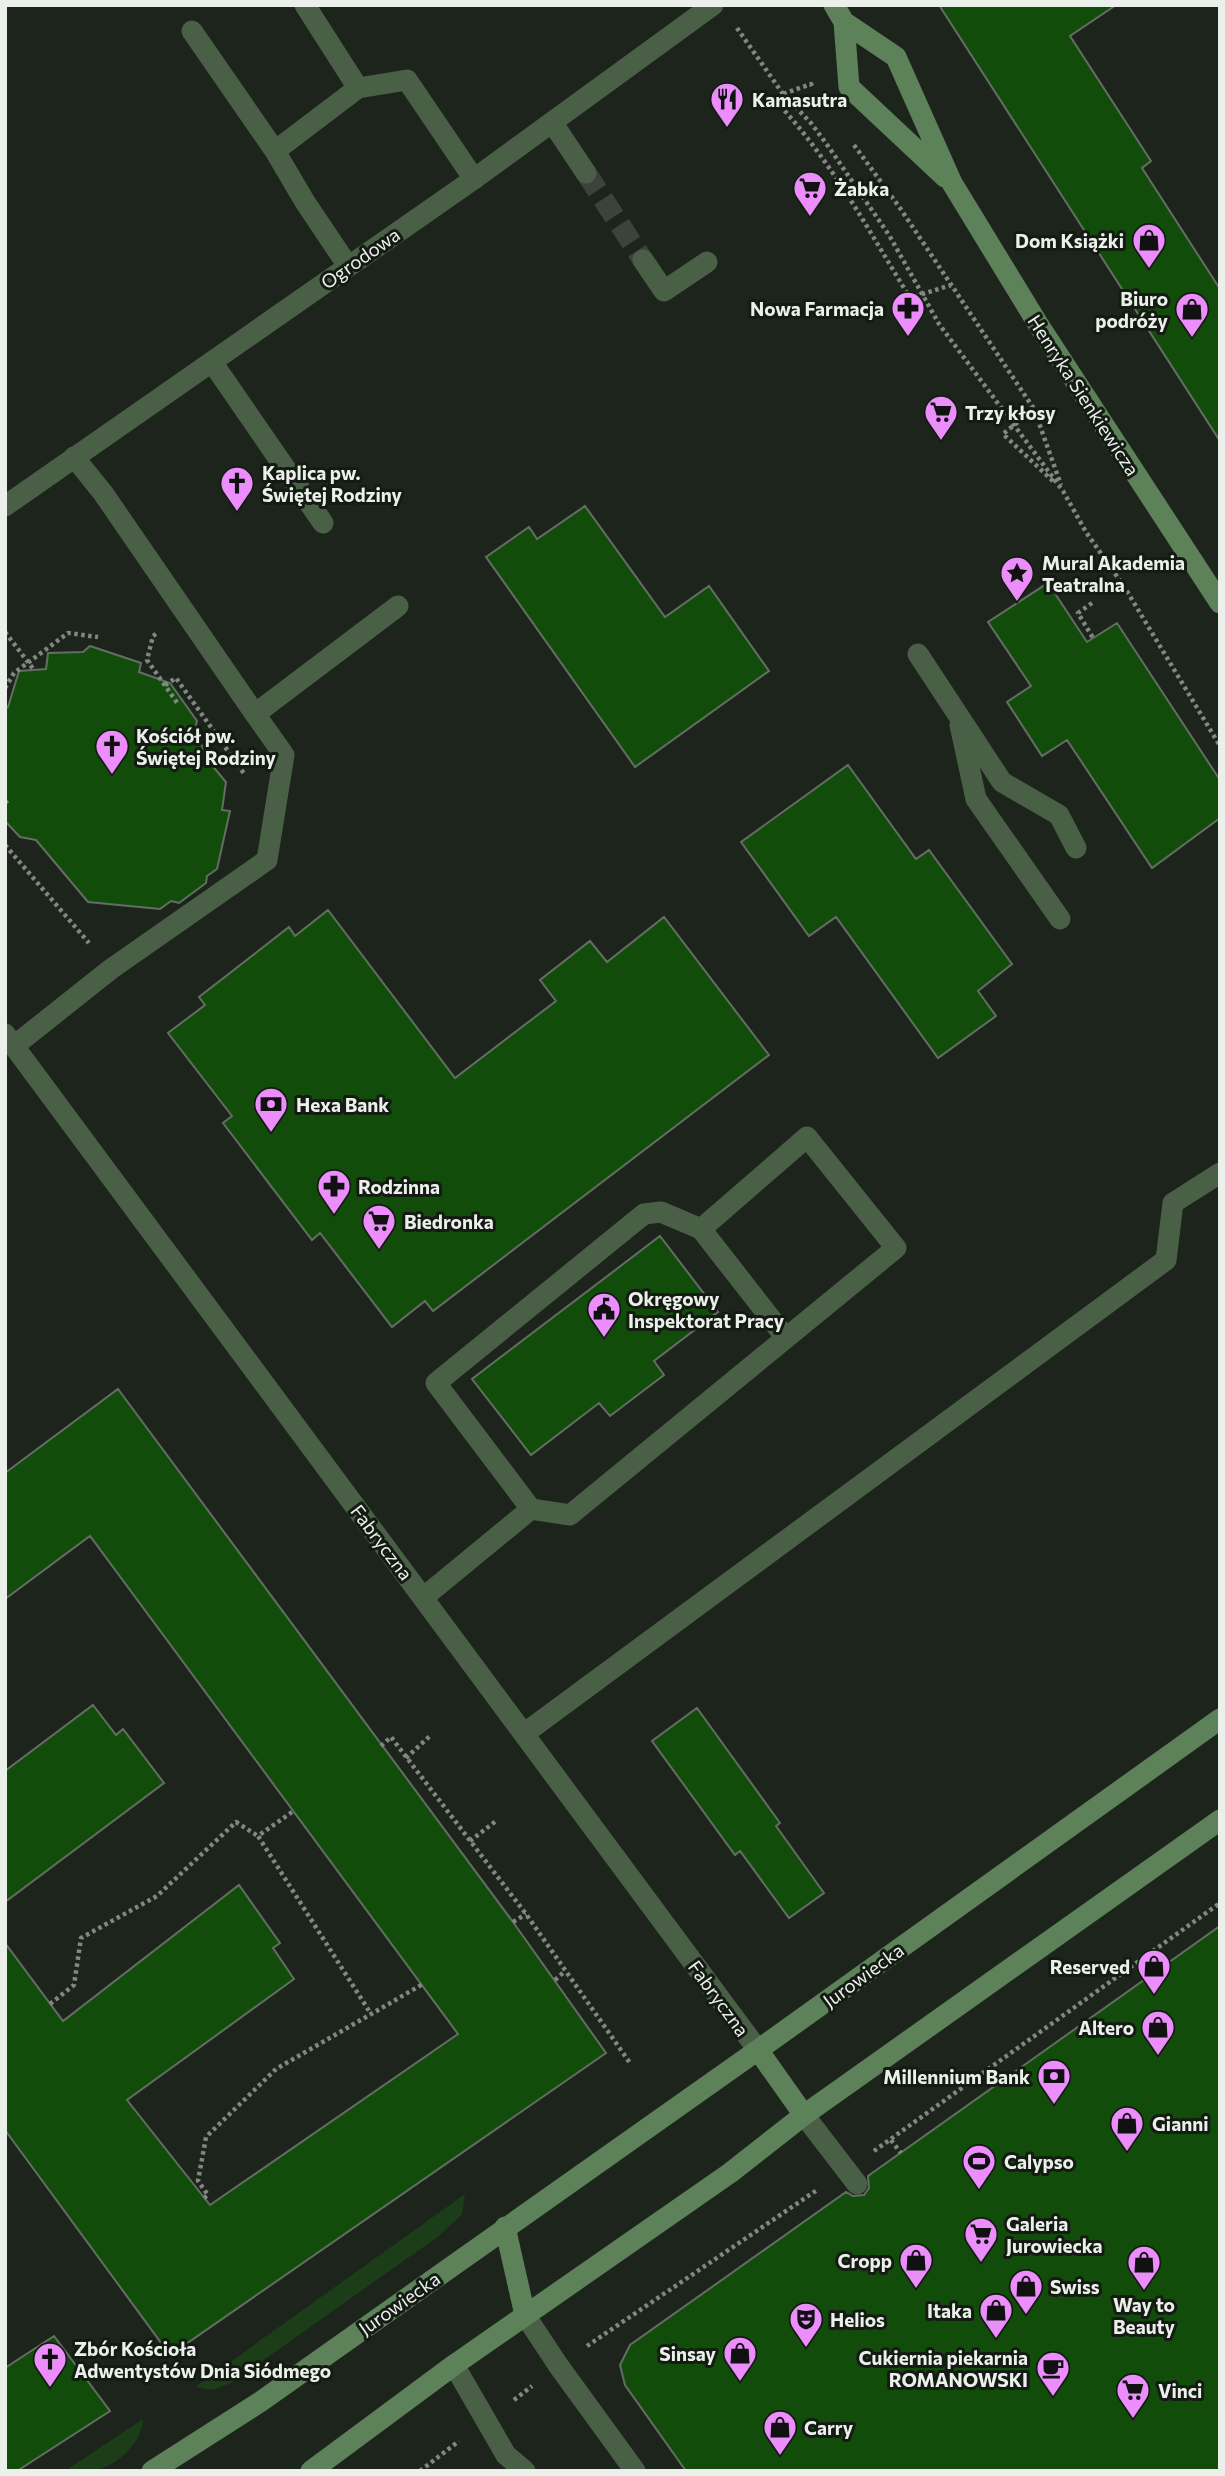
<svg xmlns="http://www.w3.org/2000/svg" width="1225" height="2476" font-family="Commissioner,sans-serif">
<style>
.green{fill:#1b3d17}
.building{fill:#124c0b;stroke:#646d63;stroke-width:2}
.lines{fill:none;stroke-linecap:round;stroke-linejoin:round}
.street-tunnel{stroke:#3c433b;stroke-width:21;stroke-dasharray:21 10;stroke-linecap:butt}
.path{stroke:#818781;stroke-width:4.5;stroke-dasharray:3.5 3.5;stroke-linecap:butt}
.lane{stroke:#496046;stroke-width:21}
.street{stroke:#496046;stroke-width:21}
.secondary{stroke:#5d8259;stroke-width:21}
.labels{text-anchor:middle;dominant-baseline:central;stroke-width:6;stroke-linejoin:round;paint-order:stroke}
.poi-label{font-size:19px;font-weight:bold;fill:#ebf0eb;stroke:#141b13;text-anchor:start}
.street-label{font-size:19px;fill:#ebf0eb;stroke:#141b13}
</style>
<rect width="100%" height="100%" fill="#1d241c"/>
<path class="green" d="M 465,2194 L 462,2214 L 439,2236 L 231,2383 L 213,2390 L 195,2387 Z
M 143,2419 C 142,2442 121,2462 98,2470 C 89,2473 75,2471 65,2471 Z"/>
<path class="building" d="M 939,5 L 1116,5 L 1070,36 L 1151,161 L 1142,168 L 1220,289 L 1220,441 Z
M 585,506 L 665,617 L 709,586 L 769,671 L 635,767 L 486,557 L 529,527 L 537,539 Z
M 1048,583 L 1087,642 L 1117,623 L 1220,780 L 1220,818 L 1152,868 L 1067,740 L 1042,756 L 1007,702 L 1031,686 L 988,622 Z
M 90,646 L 141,663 L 139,672 L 170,683 L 197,721 L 195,728 L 204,751 L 210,758 L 210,763 L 226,782 L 222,810 L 230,811 L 217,869 L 207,876 L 206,883 L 179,903 L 171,901 L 160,909 L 88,902 L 36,840 L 20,837 L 5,821 L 5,709 L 8,707 L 19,671 L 46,669 L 48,653 L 83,652 Z
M 848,765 L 916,859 L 929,850 L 1012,964 L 978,991 L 996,1016 L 938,1058 L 836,917 L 809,936 L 741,842 Z
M 328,910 L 455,1078 L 556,1001 L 540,980 L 590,941 L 607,962 L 664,917 L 769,1055 L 433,1311 L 425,1301 L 392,1327 L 320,1233 L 312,1240 L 223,1123 L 232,1116 L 168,1033 L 205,1005 L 199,997 L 289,927 L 295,936 Z
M 660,1236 L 718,1312 L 654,1361 L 664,1375 L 610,1416 L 599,1403 L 531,1455 L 472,1379 Z
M 118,1389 L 513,1922 L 606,2053 L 170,2355 L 5,2130 L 5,1943 L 63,2021 L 239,1885 L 280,1943 L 273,1948 L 294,1979 L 127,2100 L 210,2205 L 458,2034 L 90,1536 L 5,1599 L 5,1473 Z
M 93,1705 L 116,1735 L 123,1729 L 164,1783 L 5,1902 L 5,1771 Z
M 697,1708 L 780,1823 L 776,1826 L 824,1893 L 789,1918 L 740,1851 L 735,1855 L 652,1741 Z
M 1220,1926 L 1220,2471 L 686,2471 L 625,2385 L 620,2365 L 630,2345 L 846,2192 L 853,2196 L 864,2195 L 869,2188 L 868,2176 Z
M 54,2336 L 110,2411 L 17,2471 L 5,2471 L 5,2368 Z"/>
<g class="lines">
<path class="street-tunnel" d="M 586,173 L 643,260"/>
<path class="path" d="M 737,28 L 783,94 L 811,123 L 828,146 L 889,235 L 939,324 L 1063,491 L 1086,532 L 1125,588 L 1220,746
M 812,86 L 811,84 L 783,94 L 784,110 C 834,166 871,234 910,298 L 951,285
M 854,145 L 900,208 L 1034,409 L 1061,485
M 1034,409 L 1003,434 L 1055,483
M 1092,603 L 1078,613 L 1093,638
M 5,632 L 34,670
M 156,634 L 153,636 L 147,660 L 178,704
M 165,685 L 176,678 L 245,775
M 5,688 L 14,673 L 68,633 L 98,637
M 5,801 L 9,805
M 5,845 L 89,943
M 381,1746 L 391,1737 L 526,1914 L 630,2063
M 406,1758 L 431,1735
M 292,1812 L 258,1836 L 371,2014
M 470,1841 L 496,1821
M 513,1922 L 526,1914
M 555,1980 L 565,1971
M 50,2004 L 74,1985 L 81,1938 L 157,1896 L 236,1822 L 258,1836
M 891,2140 L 901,2153
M 874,2151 L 1220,1903
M 204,2198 L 208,2195 L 198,2181 L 206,2137 L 276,2069 L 423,1984
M 587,2346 L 817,2190
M 514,2400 L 532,2386
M 420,2471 L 459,2441"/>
<path class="lane" d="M 192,31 L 275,151 L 305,202 L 348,266
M 358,88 L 407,80 L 474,179
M 275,151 L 358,88 L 305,5
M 212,362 L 323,523
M 74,457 L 103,493 L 255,714
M 918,654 L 1002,782 L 1059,815 L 1076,848
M 960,725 L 976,799 L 1060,919
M 14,1046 L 111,969 L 267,860 L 284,755 L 255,714 L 398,606
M 531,1509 L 436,1383 L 644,1214 L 661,1212 L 701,1229
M 424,1597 L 531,1509 L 570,1515 L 896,1248 L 807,1137 L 701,1229 L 786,1338
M 525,1733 L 1166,1260 L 1173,1203 L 1220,1173
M 804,2115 L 857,2184
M 525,2315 L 558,2365 L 635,2471
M 454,2365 L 506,2455 L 525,2471"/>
<path class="street" d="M 552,122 L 586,173
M 643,260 L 664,291 L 707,262
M 5,506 L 474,179 L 713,5
M 5,1034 L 758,2050"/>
<path class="secondary" d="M 834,5 L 844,22 L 896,57 L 952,183 L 1038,324 L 1220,603
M 844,22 L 849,87 L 945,177
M 758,2050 L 804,2115
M 505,2227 L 525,2315
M 152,2471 L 260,2402 L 758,2050 L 1220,1719
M 311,2471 L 454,2365 L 730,2173 L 804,2115 L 1220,1820"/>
</g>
<defs>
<symbol id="restaurant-pin" viewBox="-11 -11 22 30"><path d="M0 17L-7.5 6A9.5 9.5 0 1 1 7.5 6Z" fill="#eb8dfb" stroke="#141b13"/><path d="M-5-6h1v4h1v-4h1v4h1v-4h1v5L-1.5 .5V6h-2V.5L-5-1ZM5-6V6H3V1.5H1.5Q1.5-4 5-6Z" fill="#111"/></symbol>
<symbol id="supermarket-pin" viewBox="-11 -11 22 30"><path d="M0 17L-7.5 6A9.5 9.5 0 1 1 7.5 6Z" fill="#eb8dfb" stroke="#141b13"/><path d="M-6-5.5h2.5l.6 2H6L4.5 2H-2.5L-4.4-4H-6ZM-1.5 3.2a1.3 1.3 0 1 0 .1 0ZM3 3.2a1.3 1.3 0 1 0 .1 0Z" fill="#111"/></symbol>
<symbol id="shop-pin" viewBox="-11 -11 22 30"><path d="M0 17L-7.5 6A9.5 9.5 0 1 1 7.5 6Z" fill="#eb8dfb" stroke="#141b13"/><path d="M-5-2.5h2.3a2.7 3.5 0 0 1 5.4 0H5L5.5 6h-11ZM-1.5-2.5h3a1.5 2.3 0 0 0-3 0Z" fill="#111"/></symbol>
<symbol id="pharmacy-pin" viewBox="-11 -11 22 30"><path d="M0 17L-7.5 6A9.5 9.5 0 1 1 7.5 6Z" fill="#eb8dfb" stroke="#141b13"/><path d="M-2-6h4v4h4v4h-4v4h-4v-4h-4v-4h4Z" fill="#111"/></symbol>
<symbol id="church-pin" viewBox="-11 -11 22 30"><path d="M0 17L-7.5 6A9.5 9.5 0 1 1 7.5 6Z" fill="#eb8dfb" stroke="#141b13"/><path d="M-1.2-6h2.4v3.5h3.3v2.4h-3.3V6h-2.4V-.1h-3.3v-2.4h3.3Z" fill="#111"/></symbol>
<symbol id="sight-pin" viewBox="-11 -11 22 30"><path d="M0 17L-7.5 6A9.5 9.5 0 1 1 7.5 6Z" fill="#eb8dfb" stroke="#141b13"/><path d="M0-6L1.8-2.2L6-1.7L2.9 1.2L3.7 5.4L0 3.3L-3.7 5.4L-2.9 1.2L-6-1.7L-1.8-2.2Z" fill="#111"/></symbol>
<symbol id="bank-pin" viewBox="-11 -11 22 30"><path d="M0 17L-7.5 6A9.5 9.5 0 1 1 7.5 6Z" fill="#eb8dfb" stroke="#141b13"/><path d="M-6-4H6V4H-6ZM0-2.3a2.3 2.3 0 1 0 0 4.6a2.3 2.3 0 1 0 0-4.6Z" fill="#111"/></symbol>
<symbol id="civic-pin" viewBox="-11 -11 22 30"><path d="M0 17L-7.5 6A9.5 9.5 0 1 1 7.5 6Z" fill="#eb8dfb" stroke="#141b13"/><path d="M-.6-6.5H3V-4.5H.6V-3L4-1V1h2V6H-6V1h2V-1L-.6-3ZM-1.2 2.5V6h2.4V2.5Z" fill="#111"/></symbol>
<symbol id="stadium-pin" viewBox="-11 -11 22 30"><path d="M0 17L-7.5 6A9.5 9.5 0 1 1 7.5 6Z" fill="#eb8dfb" stroke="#141b13"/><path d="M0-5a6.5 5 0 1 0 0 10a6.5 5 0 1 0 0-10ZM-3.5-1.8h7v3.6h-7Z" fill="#111"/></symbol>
<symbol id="theatre-pin" viewBox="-11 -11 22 30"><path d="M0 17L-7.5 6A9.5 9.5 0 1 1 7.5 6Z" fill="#eb8dfb" stroke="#141b13"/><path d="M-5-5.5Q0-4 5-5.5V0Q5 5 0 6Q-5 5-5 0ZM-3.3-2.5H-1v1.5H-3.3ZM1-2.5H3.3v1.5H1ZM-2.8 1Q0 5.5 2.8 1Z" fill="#111"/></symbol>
<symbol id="cafe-pin" viewBox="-11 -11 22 30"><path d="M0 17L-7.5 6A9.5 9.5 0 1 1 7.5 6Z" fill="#eb8dfb" stroke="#141b13"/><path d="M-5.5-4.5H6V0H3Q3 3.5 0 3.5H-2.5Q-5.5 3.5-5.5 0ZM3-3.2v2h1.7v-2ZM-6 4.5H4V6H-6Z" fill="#111"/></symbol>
</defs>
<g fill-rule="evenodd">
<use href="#restaurant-pin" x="708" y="80" width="38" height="52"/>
<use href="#supermarket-pin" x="791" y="169" width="38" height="52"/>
<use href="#shop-pin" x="1130" y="221" width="38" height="52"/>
<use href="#pharmacy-pin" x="889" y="289" width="38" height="52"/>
<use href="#shop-pin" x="1173" y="290" width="38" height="52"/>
<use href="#supermarket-pin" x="922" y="393" width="38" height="52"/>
<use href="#church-pin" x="218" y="464" width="38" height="52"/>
<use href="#sight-pin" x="998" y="554" width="38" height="52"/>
<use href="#church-pin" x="93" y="727" width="38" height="52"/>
<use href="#bank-pin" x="252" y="1085" width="38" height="52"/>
<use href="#pharmacy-pin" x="315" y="1167" width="38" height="52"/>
<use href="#supermarket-pin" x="360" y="1202" width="38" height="52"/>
<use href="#civic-pin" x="585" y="1290" width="38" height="52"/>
<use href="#shop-pin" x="1135" y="1947" width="38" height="52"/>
<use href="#shop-pin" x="1139" y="2008" width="38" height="52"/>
<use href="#bank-pin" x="1035" y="2057" width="38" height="52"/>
<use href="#shop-pin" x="1108" y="2104" width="38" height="52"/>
<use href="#stadium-pin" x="960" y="2142" width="38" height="52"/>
<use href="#supermarket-pin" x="962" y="2215" width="38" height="52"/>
<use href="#shop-pin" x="897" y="2241" width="38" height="52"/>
<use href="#shop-pin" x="1125" y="2243" width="38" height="52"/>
<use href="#shop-pin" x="1007" y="2267" width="38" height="52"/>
<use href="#shop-pin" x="977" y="2291" width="38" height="52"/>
<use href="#theatre-pin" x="787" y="2300" width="38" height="52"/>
<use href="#shop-pin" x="721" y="2334" width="38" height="52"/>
<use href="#church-pin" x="31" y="2340" width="38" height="52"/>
<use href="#cafe-pin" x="1034" y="2349" width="38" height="52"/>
<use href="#supermarket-pin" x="1114" y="2371" width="38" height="52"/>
<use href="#shop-pin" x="761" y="2408" width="38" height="52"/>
</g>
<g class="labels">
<g class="poi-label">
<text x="752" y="99">Kamasutra</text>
<text x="834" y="188">Żabka</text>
<text x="1124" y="240" text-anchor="end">Dom Książki</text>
<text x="1168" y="298" text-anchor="end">Biuro<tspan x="1168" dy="22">podróży</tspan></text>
<text x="884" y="308" text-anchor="end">Nowa Farmacja</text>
<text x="965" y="412">Trzy kłosy</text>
<text x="262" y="472">Kaplica pw.<tspan x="262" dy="22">Świętej Rodziny</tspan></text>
<text x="1042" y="562">Mural Akademia<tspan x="1042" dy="22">Teatralna</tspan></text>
<text x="136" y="735">Kościół pw.<tspan x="136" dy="22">Świętej Rodziny</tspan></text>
<text x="296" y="1104">Hexa Bank</text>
<text x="358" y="1186">Rodzinna</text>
<text x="404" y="1221">Biedronka</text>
<text x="628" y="1298">Okręgowy<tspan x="628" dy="22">Inspektorat Pracy</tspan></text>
<text x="1130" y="1966" text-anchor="end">Reserved</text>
<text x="1134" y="2027" text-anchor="end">Altero</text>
<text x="1030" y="2076" text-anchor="end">Millennium Bank</text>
<text x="1152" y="2123">Gianni</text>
<text x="1004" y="2161">Calypso</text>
<text x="1006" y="2223">Galeria<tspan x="1006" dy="22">Jurowiecka</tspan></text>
<text x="892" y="2260" text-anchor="end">Cropp</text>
<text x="1050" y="2286">Swiss</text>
<text x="1144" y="2304" text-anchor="middle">Way to<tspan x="1144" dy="22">Beauty</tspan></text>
<text x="972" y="2310" text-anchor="end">Itaka</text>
<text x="830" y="2319">Helios</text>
<text x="74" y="2348">Zbór Kościoła<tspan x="74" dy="22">Adwentystów Dnia Siódmego</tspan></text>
<text x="716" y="2353" text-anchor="end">Sinsay</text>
<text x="1028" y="2357" text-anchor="end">Cukiernia piekarnia<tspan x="1028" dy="22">ROMANOWSKI</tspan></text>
<text x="1158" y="2390">Vinci</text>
<text x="804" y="2427">Carry</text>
</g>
<g class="street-label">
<text transform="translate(360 258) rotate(-35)">Ogrodowa</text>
<text transform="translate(1084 395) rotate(57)">Henryka Sienkiewicza</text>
<text transform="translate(382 1542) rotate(53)">Fabryczna</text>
<text transform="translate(863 1975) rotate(-36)">Jurowiecka</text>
<text transform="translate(719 1998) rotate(54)">Fabryczna</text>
<text transform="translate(399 2303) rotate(-35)">Jurowiecka</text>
</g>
</g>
<rect width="1225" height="2476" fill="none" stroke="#ebf0eb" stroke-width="14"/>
</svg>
